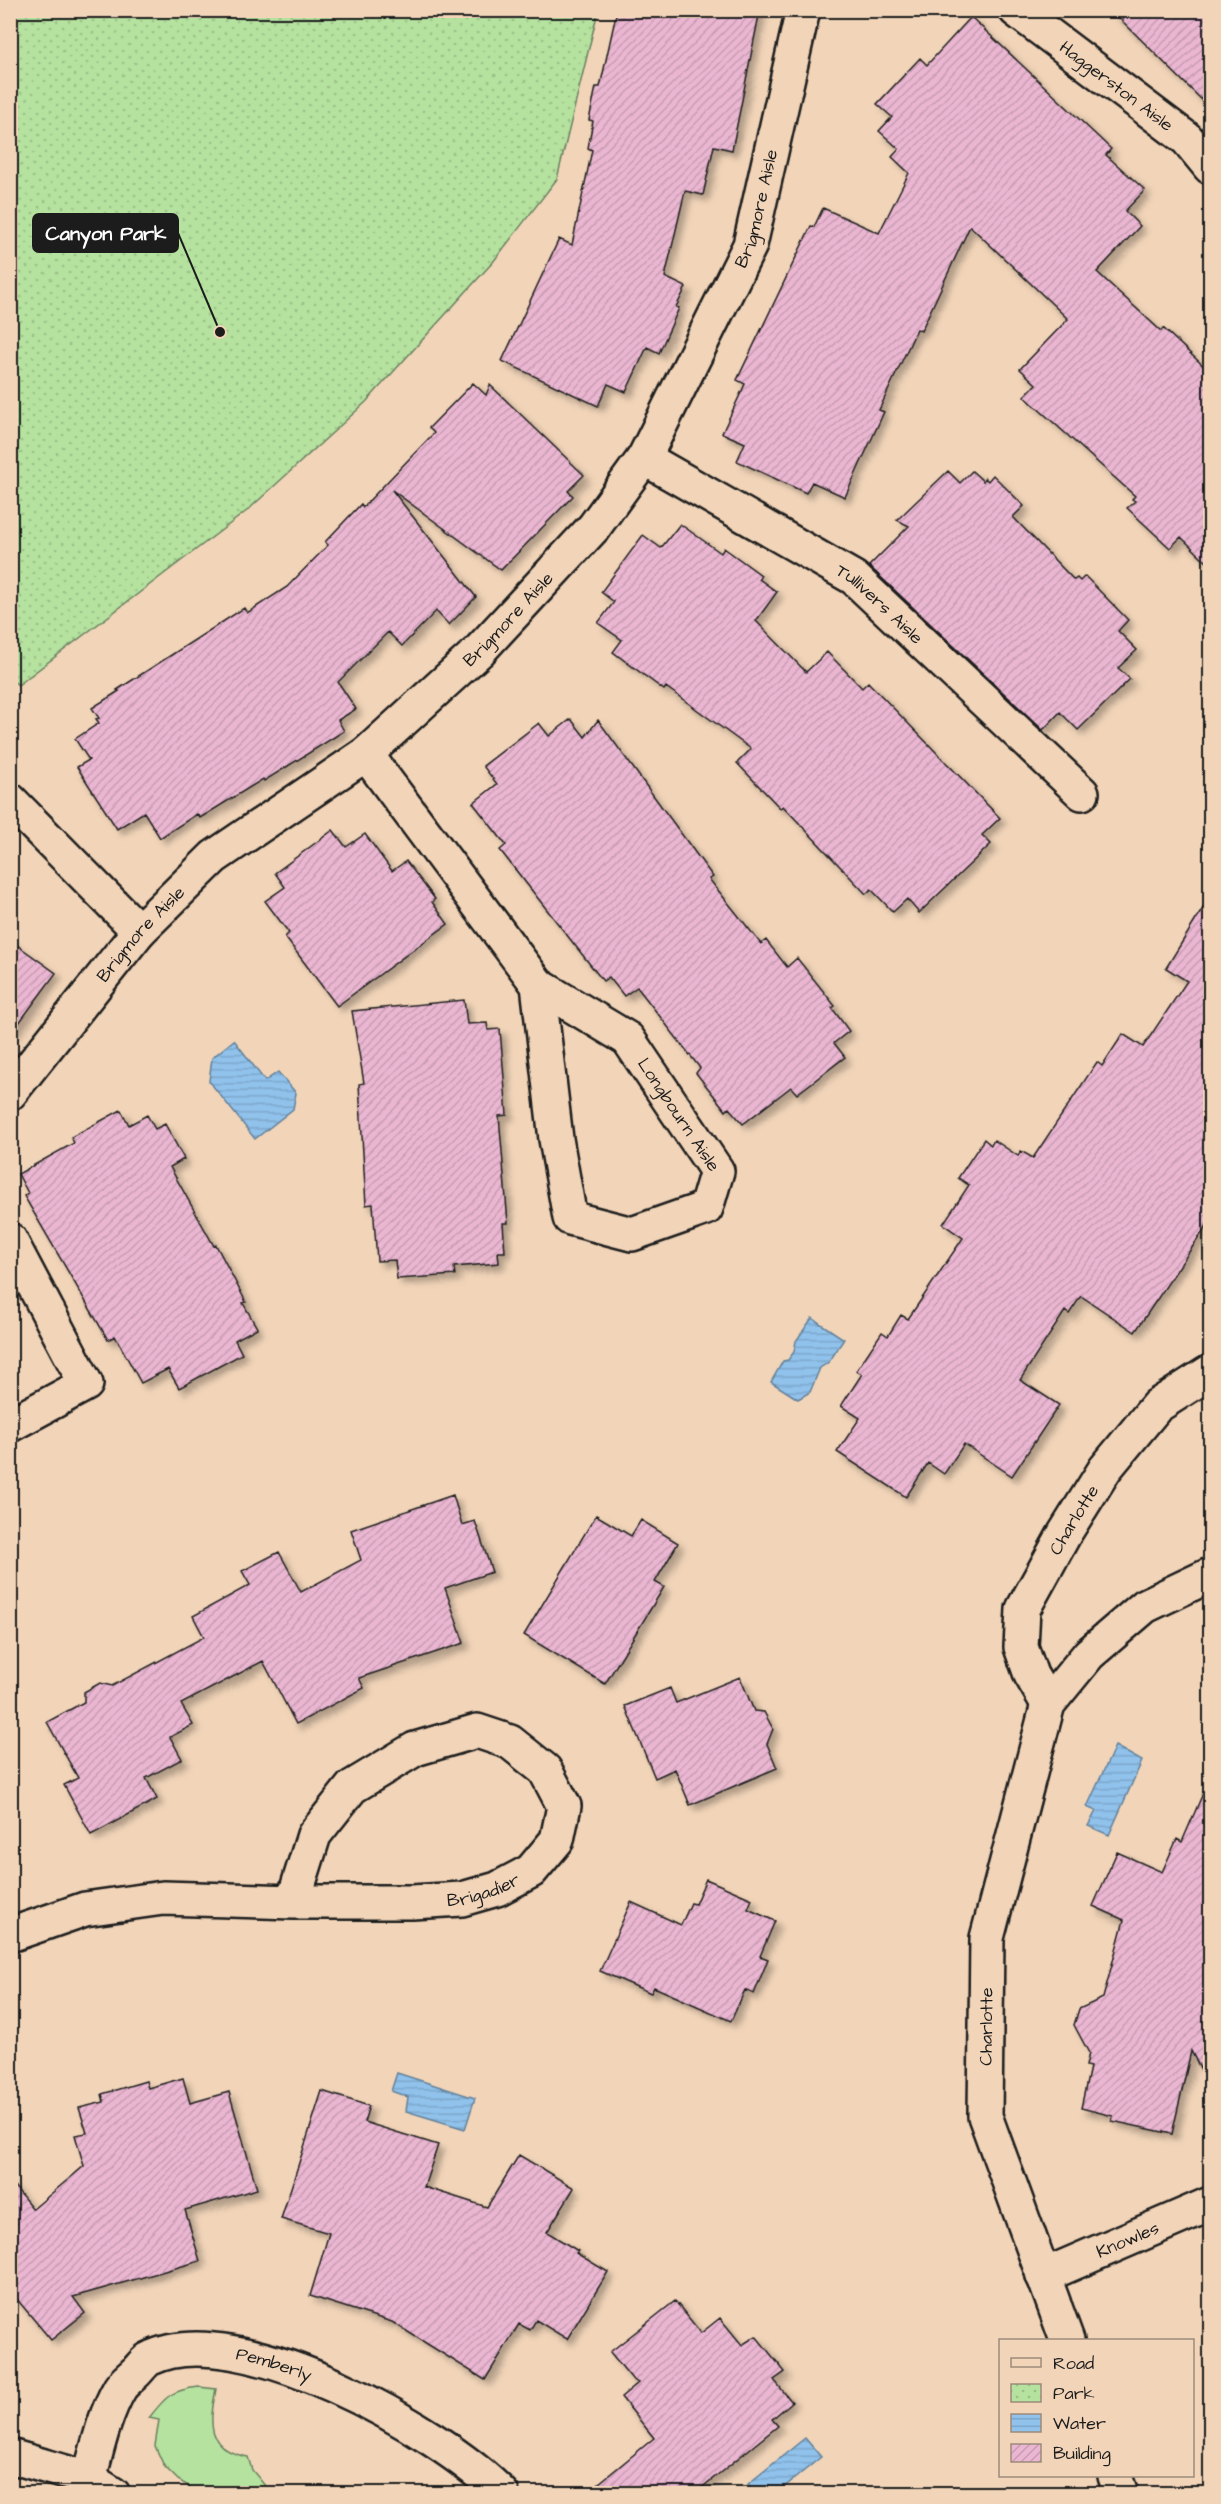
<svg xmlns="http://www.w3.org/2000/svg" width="1221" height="2504" font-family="'Architects Daughter',sans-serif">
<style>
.grass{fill:#b5e29f;stroke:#687f5e;stroke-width:1.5}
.park{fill:url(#park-dots);stroke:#687f5e;stroke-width:1.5}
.water{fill:url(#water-rules);stroke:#628099;stroke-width:1.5}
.building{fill:url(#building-hatch);stroke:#1c1c1c;stroke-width:1.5;filter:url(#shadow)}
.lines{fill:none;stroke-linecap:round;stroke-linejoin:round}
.street-casing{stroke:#1c1c1c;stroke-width:38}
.street{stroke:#f2d5b9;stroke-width:33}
.labels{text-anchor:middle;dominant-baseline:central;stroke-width:4.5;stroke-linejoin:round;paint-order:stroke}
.street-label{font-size:18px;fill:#1c1c1c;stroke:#f2d5b9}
.leader{fill:none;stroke:#1c1c1c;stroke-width:2}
.callout-dot{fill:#1c1c1c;stroke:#f2d5b9;stroke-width:2}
.callout{fill:#1c1c1c;stroke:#1c1c1c;stroke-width:2}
.callout-label{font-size:20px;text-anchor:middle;font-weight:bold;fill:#fff}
</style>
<defs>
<pattern id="park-dots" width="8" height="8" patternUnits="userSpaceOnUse" patternTransform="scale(1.5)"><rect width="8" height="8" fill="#b5e29f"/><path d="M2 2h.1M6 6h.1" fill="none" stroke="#9bc188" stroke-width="1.8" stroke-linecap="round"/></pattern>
<pattern id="water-rules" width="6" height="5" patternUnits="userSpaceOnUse" patternTransform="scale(1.5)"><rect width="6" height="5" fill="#90c2ec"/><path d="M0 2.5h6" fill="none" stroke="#7ca6ca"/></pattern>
<pattern id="building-hatch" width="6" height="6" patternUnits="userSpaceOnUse" patternTransform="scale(1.5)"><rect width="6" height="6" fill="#eab6d1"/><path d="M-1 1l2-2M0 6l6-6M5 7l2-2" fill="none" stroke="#c89cb3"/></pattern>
<filter id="shadow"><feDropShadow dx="5.5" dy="5.5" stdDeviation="3" flood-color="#0004"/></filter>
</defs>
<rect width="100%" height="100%" fill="#f2d5b9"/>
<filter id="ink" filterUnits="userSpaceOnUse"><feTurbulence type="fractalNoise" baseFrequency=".0167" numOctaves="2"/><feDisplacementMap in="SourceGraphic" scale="12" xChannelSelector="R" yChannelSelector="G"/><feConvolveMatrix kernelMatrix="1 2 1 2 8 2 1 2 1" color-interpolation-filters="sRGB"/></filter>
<g filter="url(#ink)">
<path class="grass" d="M 199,2387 L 216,2389 C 209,2424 206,2450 248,2457 L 252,2470 L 271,2493 L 200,2493 L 178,2480 L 164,2466 L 155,2446 L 159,2420 L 149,2418 C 165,2397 171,2390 199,2387 Z"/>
<path class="park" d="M 10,11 L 598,11 L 557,179 L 493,262 L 366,402 L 248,510 L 18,685 L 10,678 Z"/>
<path class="water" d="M 234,1040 L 265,1081 L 278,1072 L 296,1093 L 293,1109 L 255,1139 L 209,1081 L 212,1058 Z
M 812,1318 L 844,1339 L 829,1362 L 820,1368 L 810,1392 L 798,1399 L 771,1382 L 783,1361 L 788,1360 L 794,1352 L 796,1341 Z
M 1115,1746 L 1142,1761 L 1109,1835 L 1088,1826 L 1096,1811 L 1087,1807 Z
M 397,2073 L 475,2098 L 465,2129 L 406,2111 L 408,2097 L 391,2091 Z
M 805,2438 L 821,2457 L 777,2493 L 756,2493 L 748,2484 Z"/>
<path class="building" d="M 617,10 L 760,10 L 732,150 L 714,146 L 703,195 L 685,191 L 665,277 L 686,287 L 676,307 L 679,308 L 659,353 L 647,347 L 626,392 L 608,384 L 598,406 L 502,361 L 559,239 L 572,245 L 592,150 L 588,148 L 593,121 L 589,120 L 596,87 L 600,87 Z
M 1111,10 L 1210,10 L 1210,108 Z
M 971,17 L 1111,149 L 1106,155 L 1145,190 L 1125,211 L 1140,226 L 1097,272 L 1161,331 L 1163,328 L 1210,372 L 1210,565 L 1181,537 L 1170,548 L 1127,508 L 1135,501 L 1132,499 L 1135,496 L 1024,396 L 1036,384 L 1020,369 L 1068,319 L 970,226 L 921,331 L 917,329 L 879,410 L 884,412 L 845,497 L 812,482 L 806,493 L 737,461 L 745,443 L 722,433 L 745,384 L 737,380 L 811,226 L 814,227 L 823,208 L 879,233 L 909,173 L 892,157 L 899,149 L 879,131 L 892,117 L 877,104 L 920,58 L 927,65 Z
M 473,383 L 486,395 L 490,385 L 584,475 L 568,491 L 573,496 L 501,570 L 392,490 L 476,597 L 449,625 L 436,611 L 402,646 L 388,632 L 338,682 L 356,709 L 338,720 L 344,731 L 264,781 L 263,779 L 200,818 L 197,814 L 160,838 L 144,812 L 117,829 L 77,767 L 89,760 L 75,739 L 99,723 L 96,719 L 99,718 L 92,708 L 119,691 L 117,690 L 244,608 L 247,613 L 287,587 L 328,545 L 325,542 L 361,504 L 363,507 L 434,433 L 429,428 Z
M 948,471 L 960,483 L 972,471 L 983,481 L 985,478 L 988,481 L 993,475 L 1024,506 L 1013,517 L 1074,580 L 1077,578 L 1080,581 L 1085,576 L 1128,620 L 1118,631 L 1137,650 L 1118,668 L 1130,679 L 1078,730 L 1060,712 L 1043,730 L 869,566 L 909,526 L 897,520 Z
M 680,524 L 721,553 L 724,548 L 761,575 L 759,579 L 777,592 L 756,621 L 806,672 L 827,652 L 862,688 L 868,682 L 1000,818 L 982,835 L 991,844 L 919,913 L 907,899 L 893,912 L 871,889 L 866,894 L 783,806 L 780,808 L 737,763 L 751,749 L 666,687 L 664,690 L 613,652 L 622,640 L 598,623 L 614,602 L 601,592 L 643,535 L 661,548 Z
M 571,719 L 585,737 L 598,720 L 713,877 L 709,879 L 761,944 L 766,940 L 787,967 L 797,958 L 835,1006 L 832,1008 L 849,1031 L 834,1043 L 845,1057 L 797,1094 L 791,1087 L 743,1124 L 729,1108 L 726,1111 L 696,1073 L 700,1068 L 637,987 L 624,996 L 609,977 L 603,981 L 500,850 L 506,845 L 473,803 L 497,784 L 483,766 L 539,723 L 549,736 Z
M 333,830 L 346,847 L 365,834 L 392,871 L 406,861 L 435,899 L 432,902 L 448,924 L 337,1006 L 285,937 L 289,933 L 265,901 L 285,887 L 275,873 Z
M 1210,897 L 1210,1221 L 1135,1332 L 1081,1296 L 1069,1314 L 1065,1311 L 1020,1380 L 1059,1405 L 1012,1476 L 964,1444 L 944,1474 L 928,1463 L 906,1497 L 837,1452 L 860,1418 L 841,1406 L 862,1374 L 856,1371 L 882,1332 L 888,1336 L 901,1315 L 908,1319 L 963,1238 L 943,1224 L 969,1185 L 958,1178 L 984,1139 L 991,1145 L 994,1140 L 1018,1156 L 1021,1151 L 1033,1158 L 1097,1062 L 1102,1066 L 1123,1034 L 1143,1047 L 1187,981 L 1166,968 Z
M 10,940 L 56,973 L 10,1035 Z
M 464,1000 L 467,1024 L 487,1023 L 488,1030 L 500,1029 L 507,1115 L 499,1116 L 508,1223 L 503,1223 L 505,1252 L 498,1252 L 499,1263 L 454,1267 L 455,1275 L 397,1279 L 395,1260 L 377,1261 L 373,1204 L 366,1205 L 359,1084 L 364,1083 L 352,1011 Z
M 121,1110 L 129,1125 L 147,1115 L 155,1129 L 165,1124 L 184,1159 L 170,1167 L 214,1246 L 216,1245 L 246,1302 L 243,1303 L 257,1328 L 235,1340 L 242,1354 L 179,1388 L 168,1369 L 141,1383 L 115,1336 L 108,1340 L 24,1196 L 28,1193 L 18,1174 L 74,1143 L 71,1137 Z
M 453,1495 L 462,1525 L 475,1521 L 492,1572 L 445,1588 L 464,1643 L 359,1678 L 364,1688 L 296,1724 L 263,1661 L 181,1704 L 193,1725 L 170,1737 L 182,1759 L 146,1778 L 157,1799 L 91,1835 L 64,1785 L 78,1778 L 47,1722 L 84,1702 L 84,1692 L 100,1683 L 112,1686 L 204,1637 L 193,1616 L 250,1585 L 242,1571 L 279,1552 L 301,1592 L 361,1560 L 351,1530 Z
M 596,1515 L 631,1536 L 641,1520 L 678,1543 L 655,1582 L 664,1587 L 605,1684 L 524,1635 Z
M 740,1677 L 754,1711 L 764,1712 L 773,1729 L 767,1744 L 777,1768 L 690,1805 L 675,1769 L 655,1778 L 625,1706 L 670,1688 L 676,1703 Z
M 1210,1777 L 1210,2087 L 1191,2051 L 1172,2134 L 1112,2121 L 1113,2116 L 1081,2108 L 1090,2067 L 1086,2066 L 1089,2053 L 1074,2025 L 1079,2009 L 1103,1998 L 1124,1920 L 1093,1906 L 1117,1852 L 1162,1872 L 1177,1839 L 1182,1842 Z
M 706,1879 L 752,1899 L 748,1909 L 775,1921 L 760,1956 L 768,1959 L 754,1994 L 745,1990 L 731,2021 L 654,1987 L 651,1993 L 600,1971 L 631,1902 L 681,1925 L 691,1903 L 695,1904 Z
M 183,2078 L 190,2103 L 229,2092 L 257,2189 L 185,2210 L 200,2261 L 73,2297 L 85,2313 L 51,2340 L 10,2291 L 10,2181 L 33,2209 L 84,2166 L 75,2135 L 87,2133 L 79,2108 L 104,2102 L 102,2094 L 146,2081 L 148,2088 Z
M 322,2091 L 369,2106 L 364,2122 L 438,2145 L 424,2187 L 487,2207 L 519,2155 L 574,2188 L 547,2232 L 578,2251 L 576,2253 L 608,2272 L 567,2339 L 536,2320 L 530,2330 L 519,2324 L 485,2380 L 392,2322 L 310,2296 L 329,2233 L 281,2219 Z
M 675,2301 L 701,2333 L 720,2318 L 742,2345 L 756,2336 L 785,2372 L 774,2380 L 792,2402 L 772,2419 L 778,2426 L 695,2493 L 587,2493 L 654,2438 L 621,2397 L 638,2383 L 632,2379 L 610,2352 Z"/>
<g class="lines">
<defs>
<g id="street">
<path id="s1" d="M 1016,10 L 1187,139 L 1210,167"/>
<path id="s2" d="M 644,458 L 854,578 L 1082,793"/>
<path id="s3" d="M 366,754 L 538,985 L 628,1039 L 717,1171 L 706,1208 L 632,1234 L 570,1218 L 556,1139 L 538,985"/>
<path d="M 10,800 L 139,931"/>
<path id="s4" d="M 10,1093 L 139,931 L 214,857 L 366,754 L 479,651 L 594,527 L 644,458 L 750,245 L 803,10"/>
<path d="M 10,1240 L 86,1384 L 10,1425"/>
<path id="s5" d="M 1048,1704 L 1031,1675 L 1021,1647 L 1023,1609 L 1065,1533 L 1105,1469 L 1157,1406 L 1210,1372"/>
<path id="s6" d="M 10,1935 L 85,1909 L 163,1898 L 293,1902 L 412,1902 L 462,1899 L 497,1889 L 531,1871 L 557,1840 L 564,1806 L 545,1770 L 510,1742 L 477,1731 L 415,1749 L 352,1787 L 314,1835 L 293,1902"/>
<path id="s7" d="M 1043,2276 L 1210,2204"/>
<path id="s8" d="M 1067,2340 L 985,2116 L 987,1938 L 1048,1704 L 1089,1654 L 1145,1606 L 1210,1575"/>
<path d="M 10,2456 L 89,2479 L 113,2494"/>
<path d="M 1115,2476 L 1121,2494"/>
<path id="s9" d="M 89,2479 C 97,2450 104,2415 120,2388 C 124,2382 131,2377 136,2372 C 140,2368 144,2362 149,2359 C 235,2314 441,2431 502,2494"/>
</g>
</defs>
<use href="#street" class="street-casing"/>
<use href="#street" class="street"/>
</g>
</g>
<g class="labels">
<g class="street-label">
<text stroke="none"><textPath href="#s1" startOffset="126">Haggerston Aisle</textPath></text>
<text stroke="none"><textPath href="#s4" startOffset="1178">Brigmore Aisle</textPath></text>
<text stroke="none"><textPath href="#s2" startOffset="278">Tullivers Aisle</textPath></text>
<text stroke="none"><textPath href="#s4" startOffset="692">Brigmore Aisle</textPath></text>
<text stroke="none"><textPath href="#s4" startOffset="206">Brigmore Aisle</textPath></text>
<text stroke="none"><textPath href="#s3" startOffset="484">Longbourn Aisle</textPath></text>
<text stroke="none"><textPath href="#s5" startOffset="204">Charlotte</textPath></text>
<text stroke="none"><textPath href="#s6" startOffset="480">Brigadier</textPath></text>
<text stroke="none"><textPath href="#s8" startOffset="328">Charlotte</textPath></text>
<text stroke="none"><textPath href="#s7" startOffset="92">Knowles</textPath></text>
<text stroke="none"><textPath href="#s9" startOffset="266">Pemberly</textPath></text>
</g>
</g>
<path class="leader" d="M220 332L178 233"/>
<circle class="callout-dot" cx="220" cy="332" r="6"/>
<rect class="callout" x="33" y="214" width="145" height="38" rx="6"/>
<g class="callout-label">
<text x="106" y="240">Canyon Park</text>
</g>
<rect width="1221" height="2504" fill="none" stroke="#f2d5b9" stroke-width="36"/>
<rect x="18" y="18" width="1185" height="2468" fill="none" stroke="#1c1c1c" stroke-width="2" filter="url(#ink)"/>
<rect x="999" y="2339" width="195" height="138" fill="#f2d5b9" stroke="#9c8b7a" stroke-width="1.5"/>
<rect x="1011" y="2358" width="30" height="9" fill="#f2d5b9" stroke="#9c8b7a" stroke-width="1.5"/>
<text x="1053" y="2369" font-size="18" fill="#1c1c1c">Road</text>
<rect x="1011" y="2384" width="30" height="18" fill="url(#park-dots)" stroke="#9c8b7a" stroke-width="1.5"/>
<text x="1053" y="2399" font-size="18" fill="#1c1c1c">Park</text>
<rect x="1011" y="2414" width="30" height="18" fill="url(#water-rules)" stroke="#9c8b7a" stroke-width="1.5"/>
<text x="1053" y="2429" font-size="18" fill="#1c1c1c">Water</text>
<rect x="1011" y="2444" width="30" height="18" fill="url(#building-hatch)" stroke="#9c8b7a" stroke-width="1.5"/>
<text x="1053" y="2459" font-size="18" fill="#1c1c1c">Building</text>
</svg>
